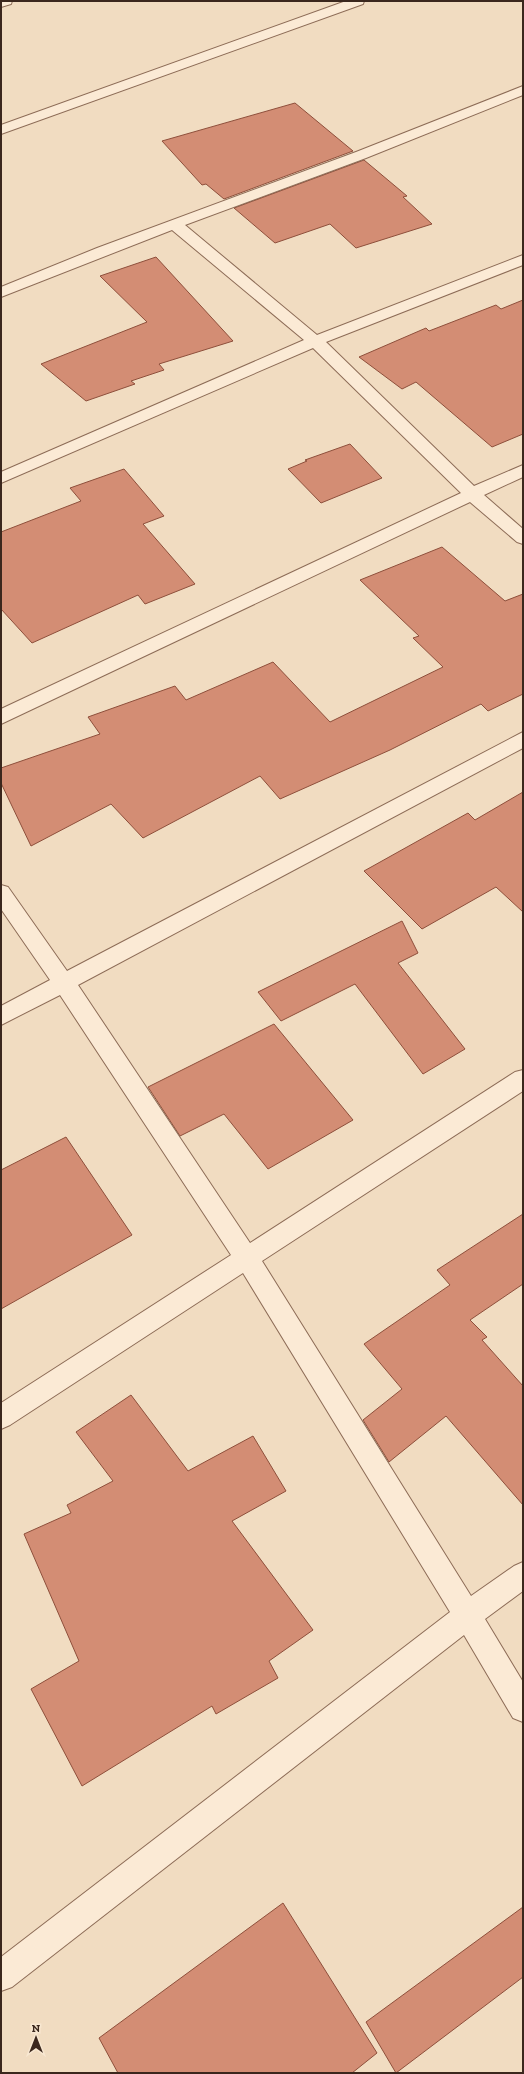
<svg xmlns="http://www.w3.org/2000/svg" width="524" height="2074" font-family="'Zilla Slab',serif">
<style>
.building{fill:#d38d74;stroke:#8e4f3b}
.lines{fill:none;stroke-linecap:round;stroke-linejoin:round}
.minor-casing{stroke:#8d6c57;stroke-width:2}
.minor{fill:#fbead5;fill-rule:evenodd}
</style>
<rect width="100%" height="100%" fill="#f1dcc1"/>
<path class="building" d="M 295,103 L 353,151 L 224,199 L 206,184 L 202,185 L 162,141 Z
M 364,160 L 407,196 L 403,197 L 432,224 L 356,248 L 330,224 L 275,243 L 234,208 Z
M 156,257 L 233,341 L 159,364 L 164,370 L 131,381 L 135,384 L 86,401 L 41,364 L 147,322 L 100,276 Z
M 523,300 L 523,434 L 492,447 L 416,382 L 402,389 L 359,357 L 426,328 L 429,331 L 496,305 L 501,309 Z
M 350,444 L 382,478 L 321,503 L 288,469 L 307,461 L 305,460 Z
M 124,469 L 164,516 L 143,524 L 195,584 L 145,604 L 138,595 L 32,643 L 1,609 L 1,532 L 81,501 L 70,488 Z
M 442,547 L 505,601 L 523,594 L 523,694 L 488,711 L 481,704 L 390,750 L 280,799 L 260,776 L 143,838 L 111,804 L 31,846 L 1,783 L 1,768 L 100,734 L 88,717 L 175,686 L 186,700 L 273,662 L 330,722 L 443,667 L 413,638 L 419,636 L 360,580 Z
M 523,792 L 523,912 L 496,887 L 422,929 L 364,871 L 468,813 L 475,820 Z
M 402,921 L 418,953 L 398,963 L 465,1049 L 423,1074 L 355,984 L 281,1021 L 258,992 Z
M 274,1024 L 353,1120 L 268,1169 L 224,1114 L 180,1136 L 148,1087 Z
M 66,1137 L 132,1235 L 1,1309 L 1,1170 Z
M 523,1214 L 523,1284 L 470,1320 L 487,1337 L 482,1340 L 523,1386 L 523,1505 L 446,1416 L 389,1462 L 363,1420 L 402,1389 L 364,1344 L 450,1285 L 437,1270 Z
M 131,1395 L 188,1471 L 253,1436 L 286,1491 L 232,1521 L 313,1630 L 269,1661 L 278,1678 L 216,1714 L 212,1706 L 82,1786 L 31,1689 L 79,1661 L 24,1534 L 71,1513 L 67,1505 L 113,1481 L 76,1432 Z
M 283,1903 L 377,2053 L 352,2073 L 118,2073 L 99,2038 Z
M 523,1907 L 523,1977 L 396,2073 L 366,2022 Z"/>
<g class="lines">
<defs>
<path id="minor" d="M 1,1 L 12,1 L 11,4 L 1,7 Z
M 346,1 L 364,1 L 363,4 L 1,134 L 1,125 Z
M 523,86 L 523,95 L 366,158 L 185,225 L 317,335 L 523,255 L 523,265 L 326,342 L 474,486 L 523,465 L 523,477 L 484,495 L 523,529 L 523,544 L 517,542 L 470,502 L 1,724 L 1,709 L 461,493 L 313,348 L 1,483 L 1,472 L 304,340 L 172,230 L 1,297 L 1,287 L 97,248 L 356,152 Z
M 523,732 L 523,748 L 78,985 L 250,1243 L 515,1072 L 523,1070 L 523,1091 L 262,1261 L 471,1596 L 514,1566 L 523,1562 L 523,1591 L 485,1619 L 523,1682 L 523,1722 L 513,1718 L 464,1635 L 12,1987 L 1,1991 L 1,1957 L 450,1612 L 243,1273 L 10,1425 L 1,1429 L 1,1403 L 231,1255 L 60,995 L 1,1025 L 1,1006 L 50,980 L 1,909 L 1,885 L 8,887 L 67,971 Z"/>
</defs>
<use href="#minor" class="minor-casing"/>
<use href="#minor" class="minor"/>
</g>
<rect width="524" height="2074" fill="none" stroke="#3b271d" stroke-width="4"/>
<g transform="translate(36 2038)" stroke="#f8e7d1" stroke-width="3" paint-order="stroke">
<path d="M0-3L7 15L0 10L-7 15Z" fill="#3b271d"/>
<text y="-6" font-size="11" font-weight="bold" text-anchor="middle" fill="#3b271d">N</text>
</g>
</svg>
